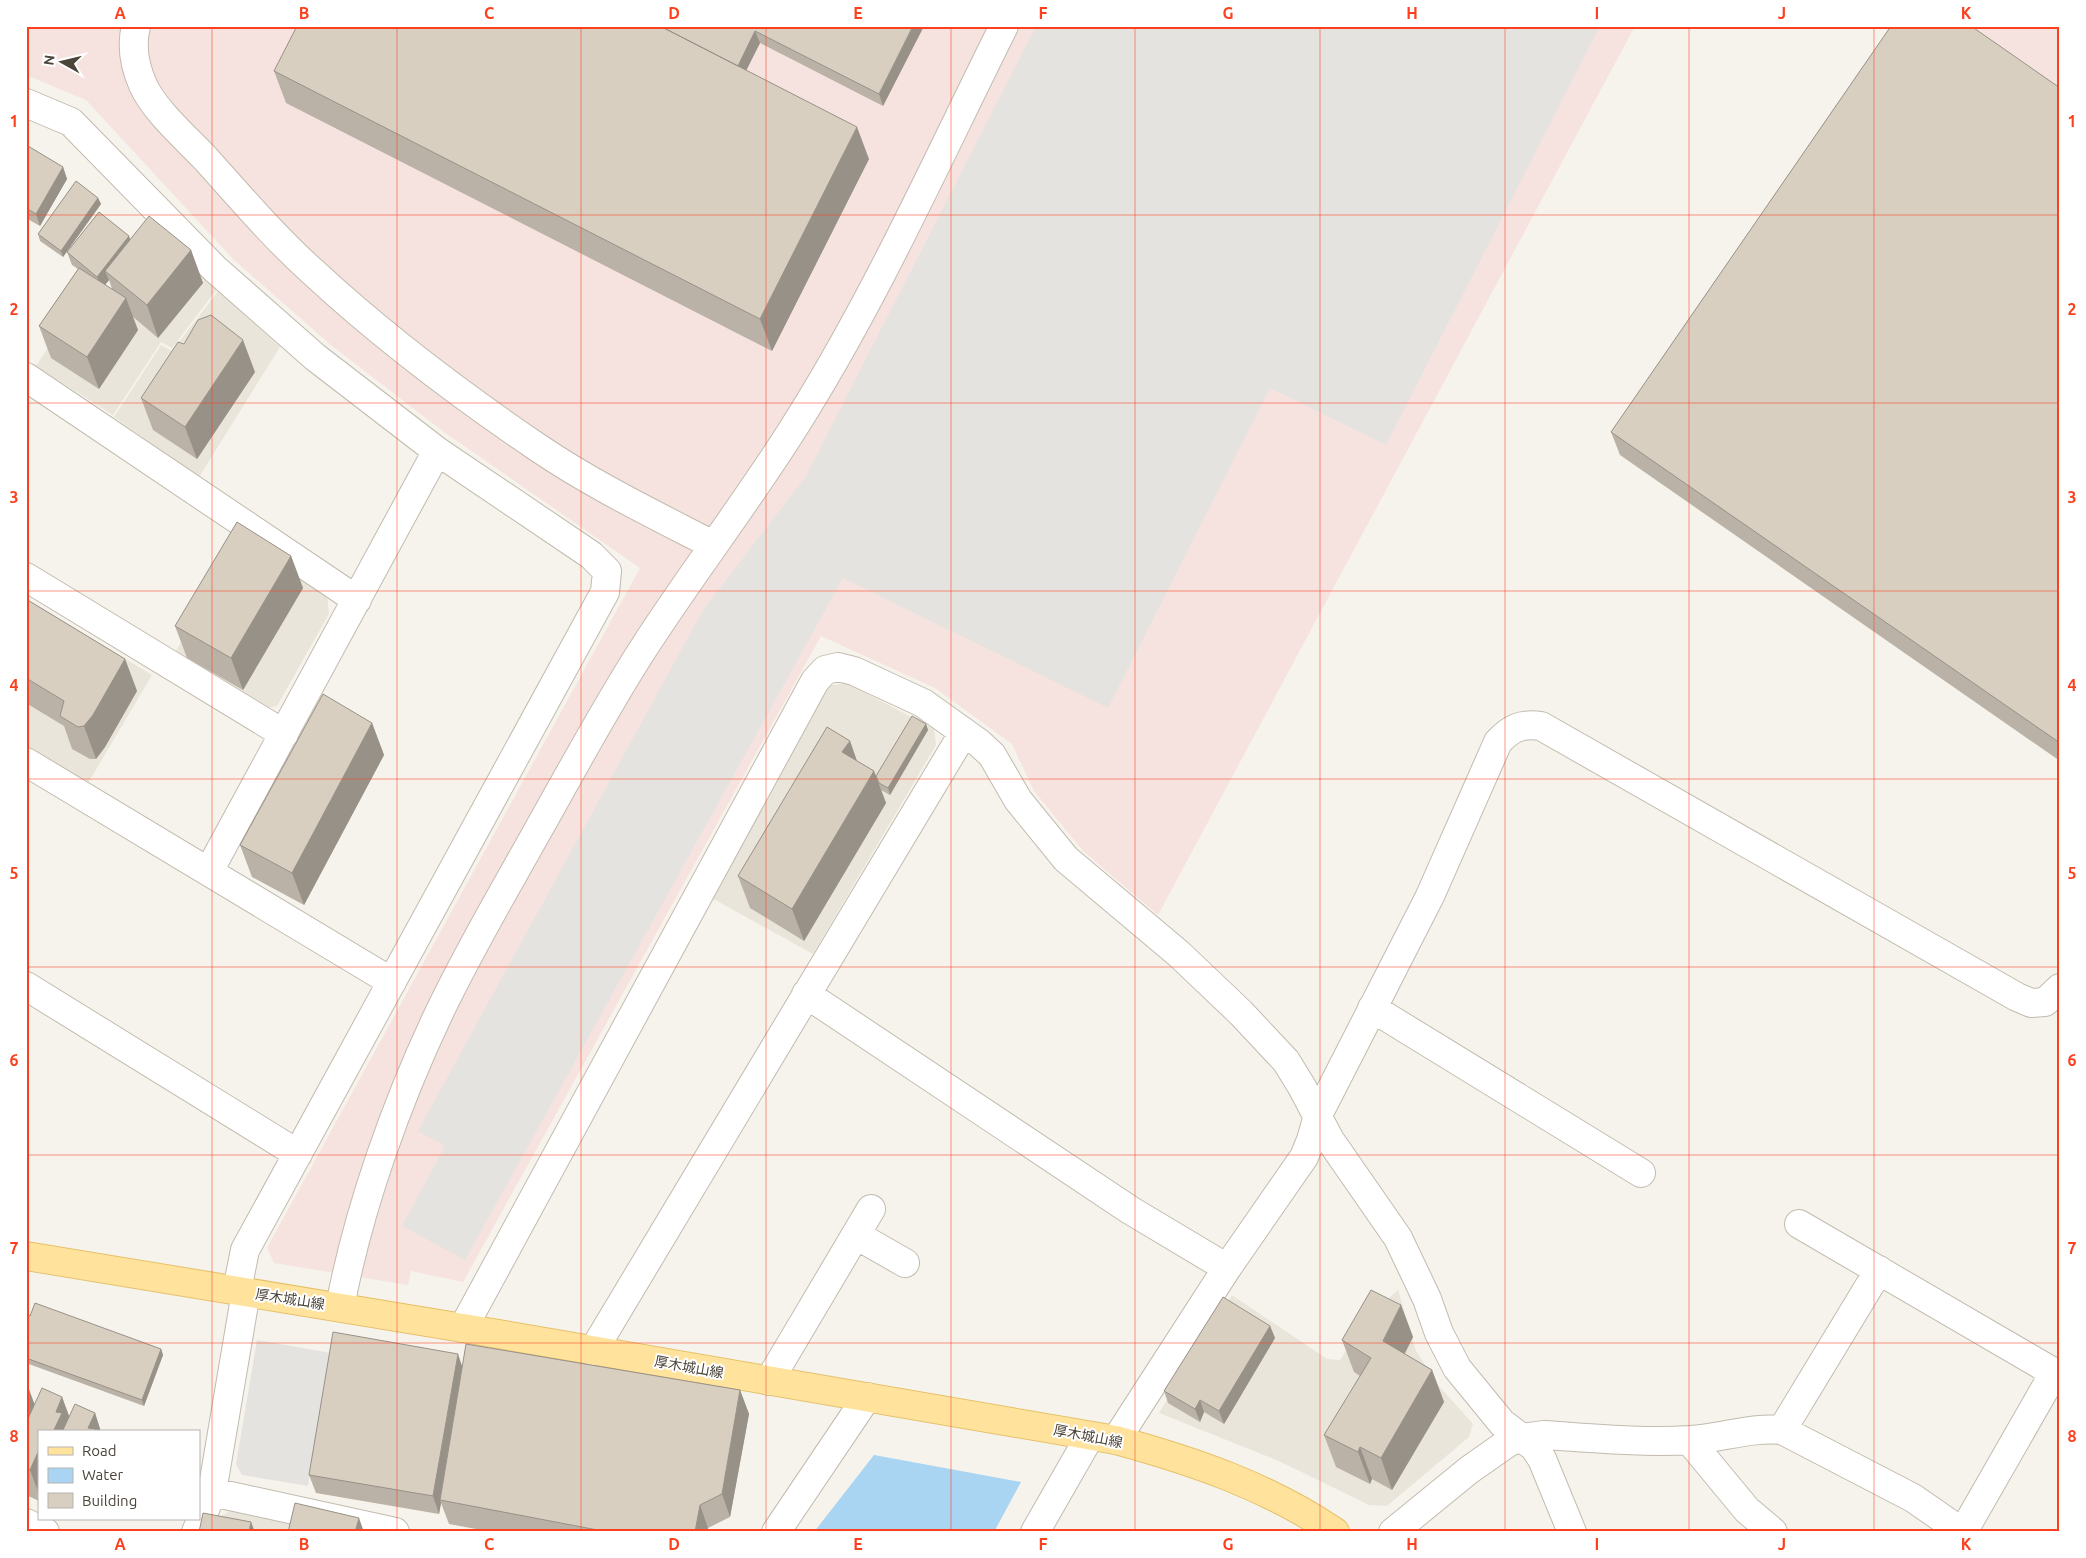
<svg xmlns="http://www.w3.org/2000/svg" width="2086" height="1558" font-family="Ubuntu,'Noto Sans JP',sans-serif">
<style>
.residential{fill:#eae5da}
.medical{fill:#f6e3e0}
.parking{fill:#e5e3e0}
.water{fill:#a9d4f2}
.lines{fill:none;stroke-linecap:round;stroke-linejoin:round}
.minor-casing{stroke:#c2bbae;stroke-width:30}
.major-casing{stroke:#e6c16a;stroke-width:30}
.minor{stroke:#fff;stroke-width:28}
.major{stroke:#ffe39c;stroke-width:28}
.wall{fill:#bab2a6;fill-rule:evenodd}
.shaded-wall{fill:#979187}
.building{fill:#d8cfc1;stroke:#979187}
.grid{fill:none;stroke:#fc3f1d;stroke-width:1;stroke-opacity:0.55}
.labels{text-anchor:middle;dominant-baseline:central;stroke-width:4;stroke-linejoin:round;paint-order:stroke}
.street-label{font-size:14px;fill:#4b4439;stroke:#fff}
.neatline{fill:none;stroke:#fc3f1d;stroke-width:2}
.grid-label{font-size:16px;text-anchor:middle;font-weight:bold;fill:#fc3f1d}
</style>
<rect width="100%" height="100%" fill="#f6f3ec"/>
<path class="residential" d="M 161,235 L 217,289 L 172,348 L 161,342 L 113,415 L 36,366 L 89,285 L 109,299 Z
M 219,290 L 280,347 L 199,477 L 114,417 L 161,345 L 172,351 Z
M 242,540 L 327,595 L 329,614 L 277,706 L 264,708 L 173,656 Z
M 26,599 L 152,675 L 87,785 L 26,748 Z
M 847,683 L 934,729 L 936,745 L 813,954 L 708,896 L 825,686 Z
M 1398,1290 L 1416,1351 L 1438,1385 L 1473,1424 L 1469,1437 L 1387,1506 L 1369,1505 L 1279,1461 L 1159,1413 L 1232,1295 L 1327,1359 L 1340,1360 L 1368,1317 Z
M 232,1509 L 335,1532 L 215,1532 L 221,1517 Z"/>
<path class="medical" d="M 26,26 L 1635,26 L 1158,915 L 1083,851 L 1034,791 L 1012,744 L 935,688 L 821,636 L 463,1282 L 411,1271 L 408,1285 L 274,1263 L 267,1248 L 640,568 L 444,432 L 332,346 L 233,259 L 86,100 L 26,75 Z
M 1969,26 L 2060,26 L 2060,89 Z"/>
<path class="parking" d="M 1036,26 L 1600,26 L 1386,445 L 1270,388 L 1108,708 L 843,578 L 465,1260 L 402,1226 L 445,1146 L 418,1131 L 703,610 L 806,476 Z
M 257,1340 L 331,1353 L 308,1486 L 242,1475 L 236,1464 Z"/>
<path class="water" d="M 874,1455 L 1021,1482 L 994,1532 L 814,1532 Z"/>
<g class="lines">
<defs>
<path id="minor" d="M 136,26 C 131,46 135,67 143,85 C 154,110 186,138 205,158 C 240,197 274,237 313,272 C 382,336 459,394 537,447 C 593,485 653,514 713,545
M 26,103 L 71,122 L 215,269 L 315,357 L 437,451 L 591,555 L 607,571 L 605,592 L 245,1250 L 237,1290
M 26,377 L 357,600
M 26,577 L 284,734
M 26,762 L 392,982
M 209,871 L 437,451
M 26,986 L 298,1154
M 806,994 L 1130,1210 L 1227,1268
M 1372,1008 L 1641,1173
M 1799,1224 L 2060,1376
M 856,1235 L 905,1263
M 340,1307 C 358,1210 397,1101 440,1011 C 469,950 504,891 537,832 C 572,770 605,708 643,649 C 690,576 744,506 791,432 C 873,304 936,162 1004,26
M 463,1328 L 815,681 L 825,670 L 838,667 L 854,671 L 923,703 L 979,743 L 992,755 L 1018,800 L 1066,859 L 1179,954 L 1241,1013 L 1286,1061 L 1302,1087 L 1330,1140 L 1398,1238 L 1427,1299 L 1439,1333 L 1457,1368 L 1502,1423 L 1534,1447 L 1542,1459 L 1572,1532
M 593,1351 L 964,732
M 769,1381 L 871,1209
M 1782,1430 L 1879,1270
M 1116,1440 L 1227,1268 L 1304,1157 L 1311,1140 L 1318,1115 L 1430,896 L 1498,742 C 1511,728 1522,723 1541,726 L 2017,997 L 2031,1003 L 2045,1002 L 2060,988
M 1689,1440 L 1747,1510 L 1773,1532
M 212,1492 L 395,1532
M 26,1523 L 45,1532
M 196,1532 L 212,1492 L 246,1292
M 776,1532 L 867,1397
M 1035,1532 L 1090,1436
M 1393,1532 L 1469,1470 L 1509,1442 L 1521,1438 L 1544,1435 C 1592,1438 1642,1443 1690,1440 C 1722,1438 1751,1427 1782,1430 L 1913,1498 L 1962,1532
M 1963,1532 L 2054,1373"/>
<path id="major" d="M 26,1256 L 463,1328 L 1116,1440 C 1193,1461 1267,1486 1335,1532"/>
</defs>
<use href="#minor" class="minor-casing"/>
<use href="#major" class="major-casing"/>
<use href="#minor" class="minor"/>
<use href="#major" class="major"/>
</g>
<path class="wall" d="M 297,26 L 924,26 L 883,106 L 760,43 L 746,70 L 869,159 L 772,351 L 286,103 L 274,71 Z
M 2060,88 L 2060,761 L 1620,455 L 1611,432 Z
M 26,148 L 63,167 L 67,179 L 40,226 L 26,218 Z
M 98,198 L 101,204 L 63,257 L 40,241 L 38,234 Z
M 129,236 L 130,240 L 191,250 L 203,283 L 158,338 L 132,316 L 138,330 L 99,389 L 51,358 L 39,326 L 78,269 L 72,265 L 67,252 ZM 109,280 L 112,289 L 105,285 Z
M 255,372 L 197,459 L 153,430 L 141,398 Z
M 291,556 L 303,588 L 243,690 L 187,658 L 175,626 Z
M 26,599 L 125,659 L 137,691 L 105,747 L 96,759 L 90,759 L 72,749 L 64,726 L 26,703 Z
M 372,723 L 384,755 L 304,905 L 252,877 L 240,845 Z
M 926,724 L 928,730 L 890,795 L 881,790 L 886,803 L 804,941 L 750,908 L 738,876 L 850,741 L 857,761 L 874,771 L 876,776 Z
M 1401,1305 L 1413,1337 L 1405,1354 L 1432,1370 L 1444,1402 L 1392,1490 L 1372,1479 L 1370,1484 L 1336,1467 L 1324,1435 L 1360,1376 L 1354,1372 L 1342,1340 Z
M 26,1314 L 161,1349 L 163,1355 L 144,1406 L 26,1363 Z
M 1270,1326 L 1275,1338 L 1224,1424 L 1204,1412 L 1200,1422 L 1168,1403 L 1164,1391 Z
M 462,1366 L 740,1390 L 749,1414 L 730,1517 L 708,1528 L 707,1532 L 492,1532 L 449,1524 L 441,1503 L 439,1514 L 316,1493 L 309,1475 Z
M 26,1384 L 34,1404 L 62,1397 L 69,1417 L 95,1413 L 101,1432 L 39,1432 L 39,1501 L 26,1495 Z"/>
<path class="shaded-wall" d="M 913,26 L 924,26 L 883,106 L 879,94 Z
M 755,31 L 760,43 L 736,91 L 731,79 Z
M 857,127 L 869,159 L 772,351 L 760,319 Z
M 63,167 L 67,179 L 40,226 L 36,214 Z
M 98,198 L 101,204 L 63,257 L 61,251 Z
M 129,236 L 133,249 L 105,271 L 109,280 L 102,289 L 97,277 Z
M 191,250 L 203,283 L 158,338 L 147,305 Z
M 126,298 L 138,330 L 99,389 L 87,357 Z
M 243,340 L 255,372 L 197,459 L 185,427 Z
M 291,556 L 303,588 L 243,690 L 231,658 Z
M 125,659 L 137,691 L 105,747 L 96,759 L 84,726 Z
M 372,723 L 384,755 L 304,905 L 292,873 Z
M 926,724 L 928,730 L 890,795 L 888,788 Z
M 850,741 L 861,773 L 842,752 Z
M 874,771 L 886,803 L 804,941 L 792,909 Z
M 1401,1305 L 1413,1337 L 1394,1373 L 1383,1341 Z
M 1270,1326 L 1275,1338 L 1224,1424 L 1219,1411 Z
M 161,1349 L 163,1355 L 144,1406 L 142,1400 Z
M 458,1354 L 464,1372 L 440,1500 L 441,1503 L 439,1514 L 433,1496 Z
M 1432,1370 L 1444,1402 L 1392,1490 L 1381,1458 Z
M 27,1384 L 39,1416 L 26,1460 L 26,1386 Z
M 740,1390 L 749,1414 L 730,1517 L 722,1494 Z
M 62,1397 L 74,1429 L 73,1432 L 53,1432 L 56,1412 Z
M 1200,1400 L 1204,1412 L 1200,1422 L 1195,1409 Z
M 95,1413 L 101,1432 L 90,1432 L 88,1428 Z
M 1360,1447 L 1372,1479 L 1370,1484 L 1358,1452 Z
M 39,1450 L 39,1494 L 30,1470 Z
M 700,1505 L 708,1528 L 707,1532 L 695,1532 Z
M 359,1518 L 364,1532 L 355,1532 Z
M 251,1522 L 255,1532 L 249,1532 Z"/>
<path class="building" d="M 297,26 L 660,26 L 857,127 L 760,319 L 274,71 Z
M 660,26 L 913,26 L 879,94 L 755,31 L 738,66 Z
M 1891,26 L 1971,26 L 2060,88 L 2060,743 L 1611,432 Z
M 28,146 L 63,167 L 36,214 L 26,208 L 26,148 Z
M 76,181 L 98,198 L 61,251 L 38,234 Z
M 99,212 L 129,236 L 97,277 L 67,252 Z
M 149,216 L 191,250 L 147,305 L 105,271 Z
M 79,268 L 126,298 L 87,357 L 39,326 Z
M 211,315 L 243,340 L 185,427 L 141,398 L 178,342 L 184,344 L 198,320 Z
M 237,522 L 291,556 L 231,658 L 175,626 Z
M 26,599 L 125,659 L 93,715 L 84,726 L 78,727 L 60,716 L 64,701 L 26,678 Z
M 323,694 L 372,723 L 292,873 L 240,845 Z
M 912,716 L 926,724 L 888,788 L 879,783 L 876,776 Z
M 827,727 L 850,741 L 842,752 L 874,771 L 792,909 L 738,876 Z
M 1371,1290 L 1401,1305 L 1383,1341 L 1432,1370 L 1381,1458 L 1360,1447 L 1358,1452 L 1324,1435 L 1371,1358 L 1342,1340 Z
M 1223,1297 L 1270,1326 L 1219,1411 L 1200,1400 L 1195,1409 L 1164,1391 Z
M 35,1303 L 161,1349 L 142,1400 L 26,1358 L 26,1314 L 30,1316 Z
M 333,1332 L 458,1354 L 433,1496 L 309,1475 Z
M 466,1344 L 740,1390 L 722,1494 L 700,1505 L 695,1532 L 608,1532 L 440,1500 Z
M 42,1388 L 62,1397 L 56,1412 L 62,1413 L 53,1432 L 39,1432 L 39,1450 L 30,1470 L 26,1468 L 26,1423 Z
M 75,1404 L 95,1413 L 88,1428 L 95,1429 L 94,1432 L 62,1432 Z
M 295,1503 L 359,1518 L 355,1532 L 288,1532 Z
M 203,1513 L 251,1522 L 249,1532 L 199,1532 Z"/>
<path class="grid" d="M 212,26 L 212,1532M 397,26 L 397,1532M 581,26 L 581,1532M 766,26 L 766,1532M 951,26 L 951,1532M 1135,26 L 1135,1532M 1320,26 L 1320,1532M 1505,26 L 1505,1532M 1689,26 L 1689,1532M 1874,26 L 1874,1532M 26,215 L 2060,215M 26,403 L 2060,403M 26,591 L 2060,591M 26,779 L 2060,779M 26,967 L 2060,967M 26,1155 L 2060,1155M 26,1343 L 2060,1343"/>
<g class="labels">
<g class="street-label">
<text transform="translate(290 1299) rotate(9)">厚木城山線</text>
<text transform="translate(689 1367) rotate(10)">厚木城山線</text>
<text transform="translate(1088 1436) rotate(11)">厚木城山線</text>
</g>
</g>
<rect width="2086" height="1558" fill="none" stroke="#ffffff" stroke-width="55"/>
<rect x="38" y="1430" width="162" height="90" fill="#ffffff" stroke="#b7b4b0"/>
<rect x="48" y="1447" width="25" height="8" fill="#ffe39c" stroke="#b7b4b0"/>
<text x="82" y="1456" font-size="15" fill="#4b4439">Road</text>
<rect x="48" y="1468" width="25" height="15" fill="#a9d4f2" stroke="#b7b4b0"/>
<text x="82" y="1480" font-size="15" fill="#4b4439">Water</text>
<rect x="48" y="1493" width="25" height="15" fill="#d8cfc1" stroke="#b7b4b0"/>
<text x="82" y="1506" font-size="15" fill="#4b4439">Building</text>
<g transform="translate(62 62) rotate(278)" stroke="#ffffff" stroke-width="4" paint-order="stroke">
<path d="M0-4L9 19L0 12L-9 19Z" fill="#4b4439"/>
<text y="-8" font-size="14" font-weight="bold" text-anchor="middle" fill="#4b4439">N</text>
</g>
<rect x="28" y="28" width="2030" height="1502" class="neatline"/>
<g class="grid-label">
<text x="120" y="19">A</text>
<text x="304" y="19">B</text>
<text x="489" y="19">C</text>
<text x="674" y="19">D</text>
<text x="858" y="19">E</text>
<text x="1043" y="19">F</text>
<text x="1228" y="19">G</text>
<text x="1412" y="19">H</text>
<text x="1597" y="19">I</text>
<text x="1782" y="19">J</text>
<text x="1966" y="19">K</text>
<text x="14" y="127">1</text>
<text x="2072" y="127">1</text>
<text x="14" y="315">2</text>
<text x="2072" y="315">2</text>
<text x="14" y="503">3</text>
<text x="2072" y="503">3</text>
<text x="14" y="691">4</text>
<text x="2072" y="691">4</text>
<text x="14" y="879">5</text>
<text x="2072" y="879">5</text>
<text x="14" y="1066">6</text>
<text x="2072" y="1066">6</text>
<text x="14" y="1254">7</text>
<text x="2072" y="1254">7</text>
<text x="14" y="1442">8</text>
<text x="2072" y="1442">8</text>
<text x="120" y="1550">A</text>
<text x="304" y="1550">B</text>
<text x="489" y="1550">C</text>
<text x="674" y="1550">D</text>
<text x="858" y="1550">E</text>
<text x="1043" y="1550">F</text>
<text x="1228" y="1550">G</text>
<text x="1412" y="1550">H</text>
<text x="1597" y="1550">I</text>
<text x="1782" y="1550">J</text>
<text x="1966" y="1550">K</text>
</g>
</svg>
